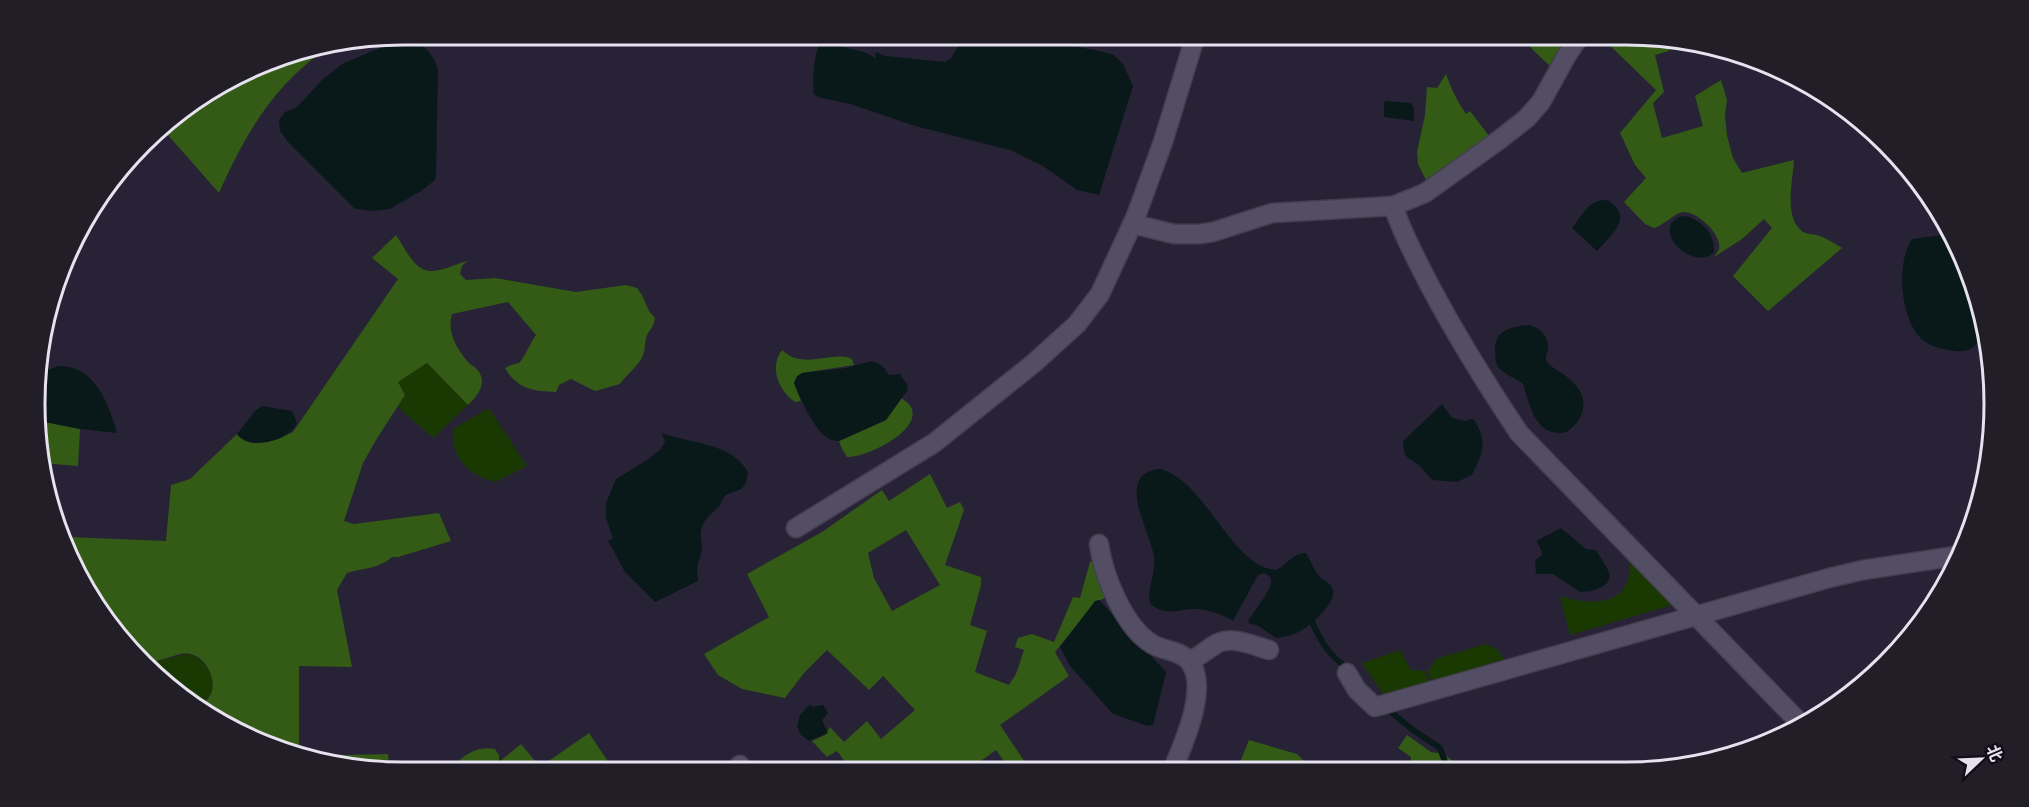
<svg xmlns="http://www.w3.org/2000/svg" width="2029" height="807" font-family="Manrope,'Noto Sans SC',sans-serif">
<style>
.green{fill:#1a3902}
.forest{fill:#335b15;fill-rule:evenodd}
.water{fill:#09191a}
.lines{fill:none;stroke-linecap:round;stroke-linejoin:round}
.stream{stroke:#09191a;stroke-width:6}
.minor-casing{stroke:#443f50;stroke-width:21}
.minor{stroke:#544e65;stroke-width:18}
.rim{fill:none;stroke:#e6e2f0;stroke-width:3}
</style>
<rect width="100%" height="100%" fill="#282236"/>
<path class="green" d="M 427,363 L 468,405 L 433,438 L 398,407 L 405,395 L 397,382 Z
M 489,408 L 527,466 L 495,482 C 468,475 451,458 453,429 Z
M 1629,560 L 1676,604 L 1570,635 L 1560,596 C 1592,606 1634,607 1629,560 Z
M 1485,644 L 1498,650 L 1504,659 L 1437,680 L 1430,679 L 1428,671 L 1436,659 Z
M 1400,650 L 1411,670 L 1425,671 L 1430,685 L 1385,697 L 1362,663 Z
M 190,654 C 205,660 220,680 209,696 C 207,700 202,703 198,706 L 179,696 L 145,660 C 159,664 175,655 190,654 Z"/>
<path class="forest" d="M 1523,35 L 1560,35 L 1570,40 L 1552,68 L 1533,50 Z
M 1599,35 L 1626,35 L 1668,40 L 1669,51 L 1655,55 L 1664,92 L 1653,103 L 1662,138 L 1703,126 L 1695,96 L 1721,80 L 1727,100 L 1725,115 L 1727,136 L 1733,158 L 1742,173 L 1794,160 C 1793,181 1783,218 1803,232 C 1808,234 1812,234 1817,235 C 1826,238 1834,243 1842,248 L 1768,311 L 1733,276 L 1772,228 L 1764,219 L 1742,239 L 1714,257 C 1715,255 1719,251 1719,249 C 1723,235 1696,210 1683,212 C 1673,214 1666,224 1654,228 L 1645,224 L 1624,202 L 1646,178 L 1635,165 L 1620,133 L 1656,90 Z
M 329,47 C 273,85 246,133 219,193 L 160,126 L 285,54 Z
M 1446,74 C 1451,88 1457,101 1466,114 L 1470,111 L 1493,141 L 1435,180 L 1426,180 L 1418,164 L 1417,152 L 1425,115 L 1427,87 L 1437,88 Z
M 396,235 C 405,248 415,273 433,271 C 445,270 456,264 467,261 L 462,266 L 460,274 L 466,280 L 495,278 L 576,292 L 626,285 L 637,288 L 642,295 L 649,311 L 655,318 C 654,326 651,328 647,335 C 644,342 646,350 642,358 C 636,368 626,375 620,384 L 595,391 L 571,379 L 559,385 L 556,392 C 533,391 517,389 505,368 L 511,365 L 519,363 C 526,355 529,345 536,335 L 508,302 L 452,314 C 447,333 456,348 468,362 C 471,365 477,368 479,372 C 487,384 477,397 468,405 L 427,363 L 398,382 L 405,395 L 376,440 L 363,463 L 344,521 L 354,524 L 439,513 L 451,541 L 398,557 L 392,557 C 379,569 362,568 347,573 L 337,590 L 352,667 L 299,666 L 299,756 L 198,706 C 202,703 207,701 209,697 C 219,683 207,658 191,654 C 175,651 161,665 145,660 L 97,608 L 67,537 L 166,541 L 171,485 L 190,479 L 237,434 C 250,452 278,439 293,432 L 398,279 L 372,258 Z
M 782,350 C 804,371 833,350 852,359 L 854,365 L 802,373 L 794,383 L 801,401 L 795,402 C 778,390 769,367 782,350 Z
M 901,398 C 905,401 909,403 911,407 C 923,431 865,458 847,457 L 842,449 L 839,441 L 886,420 Z
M 40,421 L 80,429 L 78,466 L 41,463 Z
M 930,474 L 947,508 L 960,502 L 964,510 L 945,565 L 981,577 L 981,585 L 970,625 L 987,631 L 975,672 L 1009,685 L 1016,674 L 1024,650 L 1015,647 L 1018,638 L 1032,634 L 1054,642 L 1073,597 L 1080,598 L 1090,562 L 1096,559 L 1108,597 L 1095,602 L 1055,652 L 1069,676 L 1000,725 L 1031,771 L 1011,771 L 996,750 L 967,771 L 852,771 L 837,751 L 827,757 L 812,741 L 825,735 L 830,727 L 844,742 L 867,721 L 881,739 L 915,710 L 883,676 L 869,690 L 827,650 L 804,673 L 785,698 L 742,689 L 718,675 L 704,654 L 769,617 L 747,574 L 822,532 L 882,490 L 889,501 ZM 906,530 L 940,585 L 892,611 L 874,578 L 868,553 Z
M 589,733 L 607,760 L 597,772 L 451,772 C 458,757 477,745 495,749 L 499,755 L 499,762 L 521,744 L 540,767 Z
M 1407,735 L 1431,752 L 1444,754 L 1454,762 L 1456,770 L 1410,770 L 1411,757 L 1398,748 Z
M 1249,740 L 1297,754 L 1306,763 L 1323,770 L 1237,770 Z
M 388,754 L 389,764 L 387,770 L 308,760 L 301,756 Z"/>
<path class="water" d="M 965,35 L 1031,35 L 1064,44 L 1104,52 L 1114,55 L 1123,64 L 1133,86 L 1099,195 L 1077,190 L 1043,166 L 1010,150 L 915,126 L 850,104 L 818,97 L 814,94 C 812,86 814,56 818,48 C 821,43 822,44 827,43 L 864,52 L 876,58 L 875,52 L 886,56 L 945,62 L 951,58 Z
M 403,38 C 421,43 433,50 438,70 L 436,173 L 435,180 L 421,191 L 390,209 L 374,211 L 355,209 L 288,142 L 280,131 L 279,120 L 285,112 L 296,108 L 324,78 L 342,64 Z
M 1386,101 L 1411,103 L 1414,108 L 1414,121 L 1384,117 L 1384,103 Z
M 1607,200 C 1635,217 1612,234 1597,251 L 1572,228 C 1582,215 1589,199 1607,200 Z
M 1686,216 C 1703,221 1715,234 1714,252 C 1699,269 1662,244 1671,223 L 1679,217 Z
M 1950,234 L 1984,335 C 1975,349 1966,354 1949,350 C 1942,349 1933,347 1927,343 C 1900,327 1895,263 1912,239 Z
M 1529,325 C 1540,328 1549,337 1548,349 C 1547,354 1544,358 1548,363 C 1553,369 1562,372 1567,377 C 1589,394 1589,415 1567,432 C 1535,439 1530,405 1523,384 C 1516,378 1505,375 1499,368 C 1495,363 1495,356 1495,349 C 1495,330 1512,326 1529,325 Z
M 871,361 C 881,363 884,367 889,375 L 900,374 L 908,386 L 907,391 L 886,420 L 839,441 C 818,443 801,400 794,383 L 797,376 L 802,373 L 846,368 Z
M 58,366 C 95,365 109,404 117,433 L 80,429 L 40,421 L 38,374 Z
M 1442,404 L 1452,418 L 1466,421 L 1471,419 L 1474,420 C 1488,442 1483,453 1472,475 L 1457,482 L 1433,480 C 1428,476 1424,470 1419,465 C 1407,456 1404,460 1403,441 Z
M 262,406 L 292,411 L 297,423 C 290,441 249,451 237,434 L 255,411 Z
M 662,433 C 691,444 731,442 748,472 C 745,497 735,487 724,497 C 722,499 722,502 720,505 C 713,513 703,519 701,531 C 700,537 702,543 702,549 C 699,565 696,563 698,581 L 655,602 L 625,572 L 608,541 L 613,538 L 606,518 L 606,503 L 616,479 L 647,460 L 660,450 L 665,442 Z
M 1160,469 C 1206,480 1232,569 1277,570 C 1286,564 1296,552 1306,553 C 1311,561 1314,571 1321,578 C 1326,582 1332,584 1333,591 C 1336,602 1312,625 1302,630 C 1294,635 1285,637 1276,638 L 1257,625 L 1250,624 L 1248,622 L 1249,619 C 1254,612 1273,587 1271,580 C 1271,576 1267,575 1265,573 L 1258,575 L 1233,621 C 1222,614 1210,610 1196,609 C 1177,609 1168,617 1150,604 C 1147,588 1156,573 1154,557 C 1151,533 1113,473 1160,469 Z
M 1561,528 L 1586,549 L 1596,550 L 1607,568 L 1610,576 L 1608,582 L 1604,586 L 1592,591 L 1580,592 L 1553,574 L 1536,574 L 1535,560 L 1541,556 L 1542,552 L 1537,542 L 1538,540 Z
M 1099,600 L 1166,672 L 1153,725 L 1148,726 L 1113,714 L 1070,666 L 1060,647 L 1095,601 Z
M 810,704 L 812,707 L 823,705 L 828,713 L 822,720 L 828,733 L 809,741 L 801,735 L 797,726 L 800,715 Z"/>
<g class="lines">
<path class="stream" d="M 1309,616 C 1320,639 1327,655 1349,669
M 1385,707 L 1413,730 L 1440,748 L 1448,770"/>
<defs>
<path id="minor" d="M 1393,206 C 1403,234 1416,259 1430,286 C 1457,337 1487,385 1519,433 L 1802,725
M 1133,224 L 1174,234 L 1199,234 L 1213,232 L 1272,213 L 1393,206 L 1425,193 L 1499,140 L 1527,118 L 1541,102 L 1567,55 L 1581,34
M 796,528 L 934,443 L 1034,363 L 1077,324 L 1100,294 L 1136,216 L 1163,142 L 1196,34
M 1099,544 C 1103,575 1124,627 1152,644 C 1163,651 1180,650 1189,661 C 1210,686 1183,745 1172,771
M 1189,661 C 1199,657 1205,651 1213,646 C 1229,634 1252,645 1269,650
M 1347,673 L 1357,690 L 1375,707 L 1829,578 L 1863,570 L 1956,556
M 740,765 L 743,772"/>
</defs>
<use href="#minor" class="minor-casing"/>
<use href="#minor" class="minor"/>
</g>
<path d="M0 0H2029V807H0ZM403 45H1626A358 358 0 0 1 1984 403V404A358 358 0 0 1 1626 762H403A358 358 0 0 1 45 404V403A358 358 0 0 1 403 45Z" fill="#211e27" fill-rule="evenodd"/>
<path class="rim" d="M403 45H1626A358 358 0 0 1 1984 403V404A358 358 0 0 1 1626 762H403A358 358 0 0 1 45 404V403A358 358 0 0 1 403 45Z"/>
<g transform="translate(1981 759) rotate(67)" stroke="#100d16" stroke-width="4.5" paint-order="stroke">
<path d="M0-4.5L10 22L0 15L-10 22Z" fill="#e6e2f0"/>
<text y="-9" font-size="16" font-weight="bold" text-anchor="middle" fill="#e6e2f0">北</text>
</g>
</svg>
